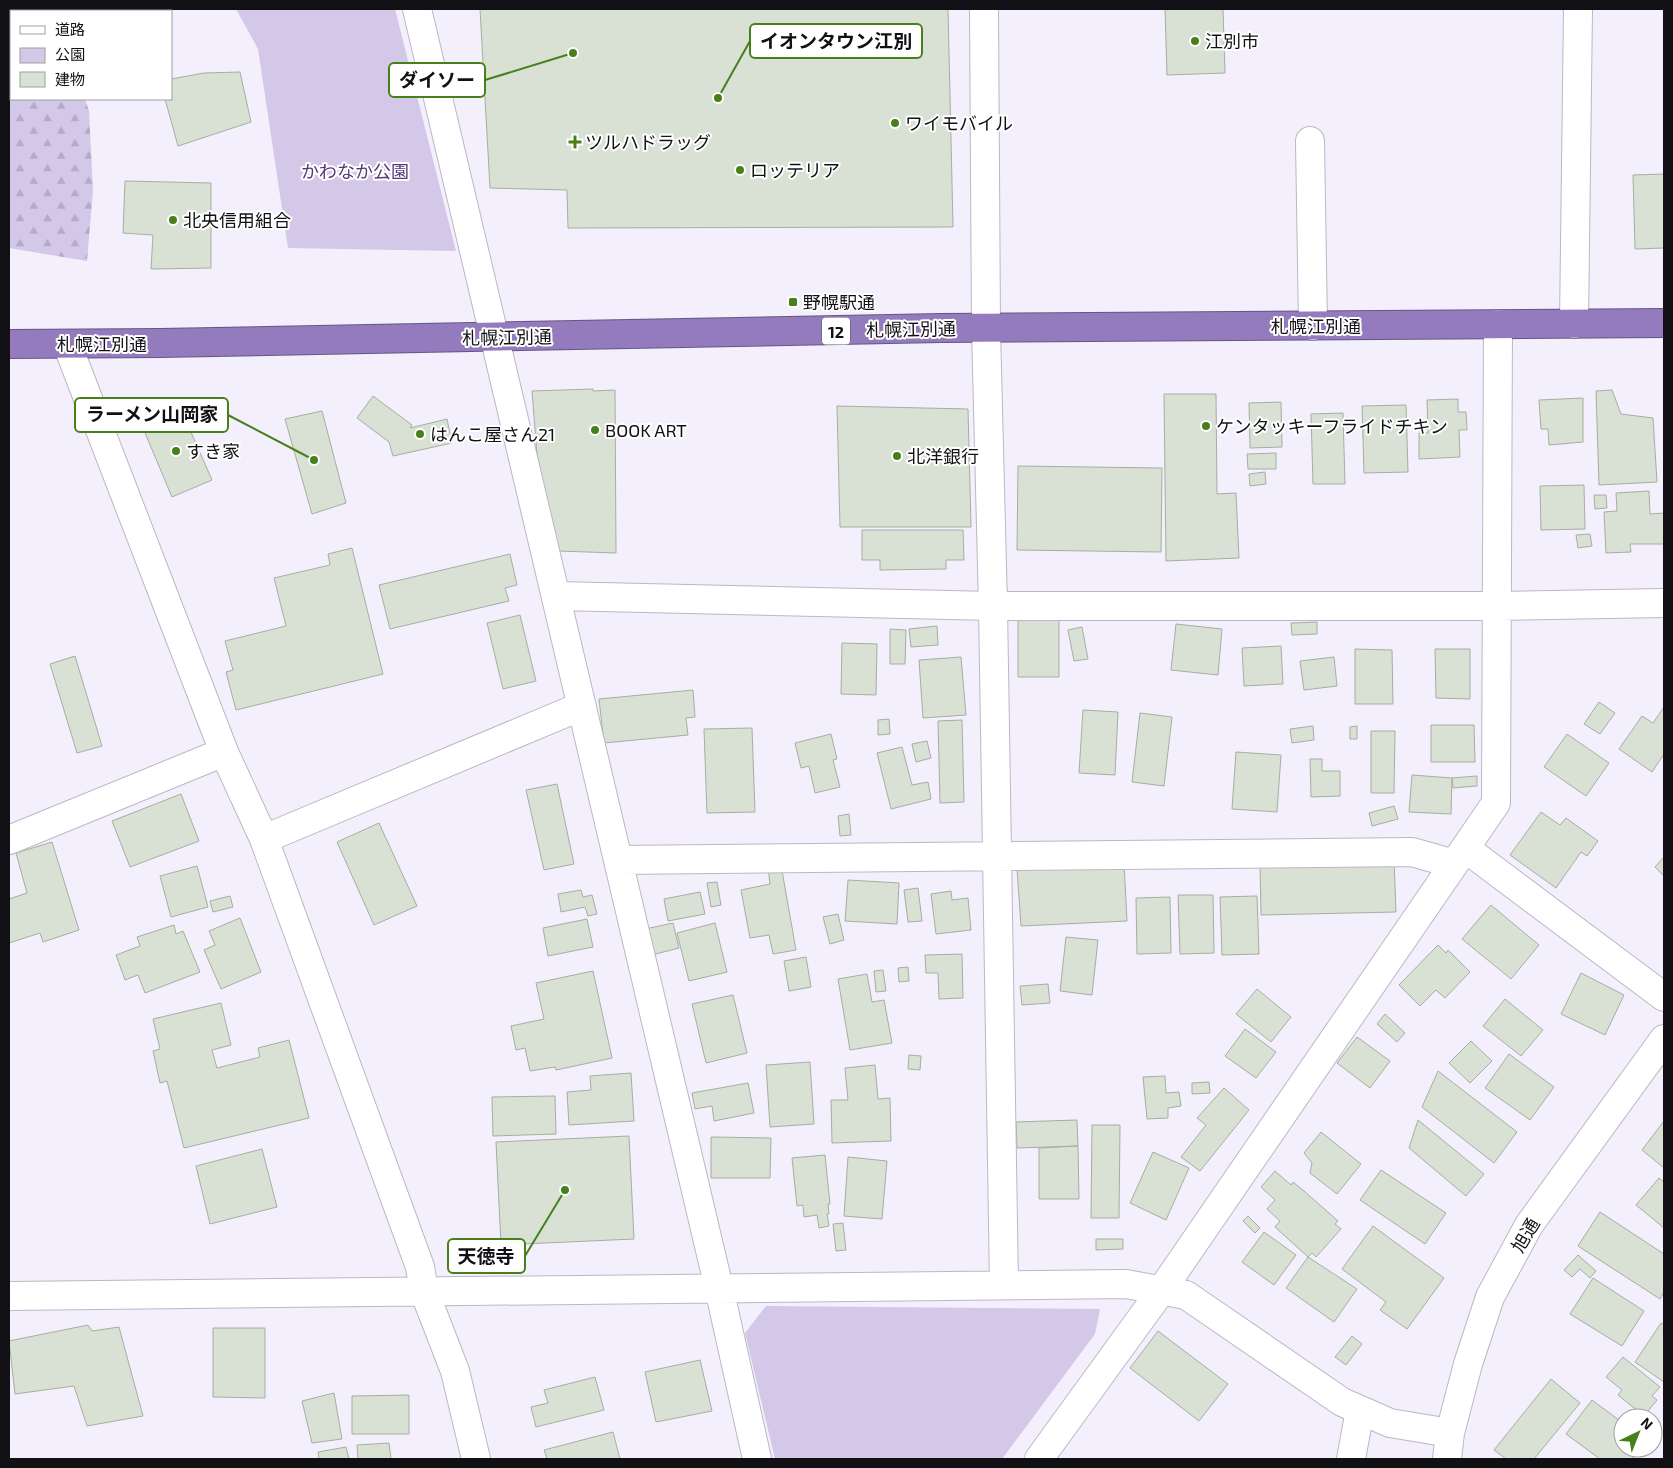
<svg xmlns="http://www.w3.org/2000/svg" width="1673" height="1468" font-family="'Exo 2','Noto Sans JP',sans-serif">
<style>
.forest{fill:url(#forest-firs)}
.park{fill:#d3c8e8}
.building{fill:#d8e1d4;stroke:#a6aea2}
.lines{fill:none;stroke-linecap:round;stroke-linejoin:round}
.minor-casing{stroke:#bcb7c4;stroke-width:30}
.highway-casing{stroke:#665682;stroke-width:30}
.minor{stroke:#fff;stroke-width:28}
.highway{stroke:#947bbe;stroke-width:28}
.poi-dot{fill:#47801b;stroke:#fff;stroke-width:2}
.labels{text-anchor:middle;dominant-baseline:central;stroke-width:4;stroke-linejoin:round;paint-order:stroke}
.shield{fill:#fff;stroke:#58585a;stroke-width:1}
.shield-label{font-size:16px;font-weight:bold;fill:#111014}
.poi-label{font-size:18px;fill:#111014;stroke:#fff;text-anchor:start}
.park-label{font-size:18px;fill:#533978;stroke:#fff}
.street-label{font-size:18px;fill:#111014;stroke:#fff}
.leader{fill:none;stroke:#47801b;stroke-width:2}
.callout-dot{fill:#47801b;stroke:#fff;stroke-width:2}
.callout{fill:#fff;stroke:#47801b;stroke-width:2}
.callout-label{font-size:19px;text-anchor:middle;font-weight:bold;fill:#111014}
</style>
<defs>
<pattern id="forest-firs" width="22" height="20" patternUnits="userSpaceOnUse" patternTransform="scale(1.25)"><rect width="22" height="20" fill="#d3c8e8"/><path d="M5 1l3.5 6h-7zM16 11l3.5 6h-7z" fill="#b4abc6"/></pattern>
</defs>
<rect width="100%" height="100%" fill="#f3effc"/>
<path class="forest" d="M 9,9 L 51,9 L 52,11 L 11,11 L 11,99 L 85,99 L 89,111 L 93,191 L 87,261 L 9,248 Z"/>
<path class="park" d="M 236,9 L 395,9 L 456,251 L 288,248 L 258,49 Z
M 766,1306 L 1100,1309 L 1095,1334 L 1002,1459 L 775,1459 L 745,1333 Z"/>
<path class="building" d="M 480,9 L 948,9 L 953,227 L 568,228 L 567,190 L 490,188 Z
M 1165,9 L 1223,9 L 1225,73 L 1167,75 Z
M 240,72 L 251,122 L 178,146 L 165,99 L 171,99 L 171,79 L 204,73 Z
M 1664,174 L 1664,248 L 1635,249 L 1633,175 Z
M 125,181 L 211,183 L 211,268 L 151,269 L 153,235 L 123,233 Z
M 593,389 L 593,391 L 615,390 L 616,553 L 558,551 L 537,455 L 532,391 Z
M 1612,390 L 1621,414 L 1653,418 L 1657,482 L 1599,485 L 1596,391 Z
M 1164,394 L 1216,394 L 1217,494 L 1236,493 L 1239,558 L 1166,561 Z
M 373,396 L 412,425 L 410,428 L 447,419 L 452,443 L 393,456 L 389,442 L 357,418 Z
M 1583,398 L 1583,442 L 1549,445 L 1548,429 L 1541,429 L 1539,400 Z
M 1458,399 L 1458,412 L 1466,412 L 1467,430 L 1459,430 L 1460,457 L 1419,459 L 1419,433 L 1428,433 L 1427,400 Z
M 1281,402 L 1282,447 L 1250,448 L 1249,403 Z
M 179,405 L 212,480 L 172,497 L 140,421 Z
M 1406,405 L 1408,472 L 1364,473 L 1362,406 Z
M 837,406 L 968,409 L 971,527 L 840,527 Z
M 322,411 L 346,503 L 312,514 L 285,419 Z
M 1343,413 L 1345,484 L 1313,484 L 1311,414 Z
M 1276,453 L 1276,469 L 1248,469 L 1247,454 Z
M 1018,466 L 1162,468 L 1161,552 L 1017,550 Z
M 1265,472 L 1266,484 L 1250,486 L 1249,474 Z
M 1584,485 L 1585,529 L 1541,530 L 1540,486 Z
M 1649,491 L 1650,514 L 1664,513 L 1664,544 L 1630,544 L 1631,552 L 1606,553 L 1604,512 L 1617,511 L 1616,493 Z
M 1594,495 L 1606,495 L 1607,508 L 1595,509 Z
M 862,530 L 963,530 L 964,560 L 946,560 L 946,569 L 880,570 L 880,560 L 862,560 Z
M 1590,534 L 1592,546 L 1578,548 L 1576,535 Z
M 352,548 L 383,674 L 236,710 L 226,672 L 233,670 L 225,641 L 286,626 L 274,578 L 330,565 L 328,554 Z
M 510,554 L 517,585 L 505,588 L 509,601 L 390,629 L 379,585 Z
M 520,615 L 536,681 L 503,689 L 487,623 Z
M 1018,617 L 1059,617 L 1059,677 L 1018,677 Z
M 1317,622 L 1317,634 L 1292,635 L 1291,623 Z
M 1176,624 L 1222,629 L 1218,675 L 1171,670 Z
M 937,626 L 938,645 L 911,647 L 909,629 Z
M 1082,627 L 1088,659 L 1074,661 L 1068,630 Z
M 890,629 L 906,630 L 905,664 L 890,664 Z
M 842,643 L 877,644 L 876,695 L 841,694 Z
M 1281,646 L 1283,684 L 1244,686 L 1242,648 Z
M 1355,649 L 1392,650 L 1393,704 L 1355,704 Z
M 1435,649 L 1470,649 L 1470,699 L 1436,698 Z
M 75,656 L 102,746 L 77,753 L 50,664 Z
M 961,657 L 966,715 L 923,718 L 919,660 Z
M 1334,657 L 1337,686 L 1304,690 L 1300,661 Z
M 693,690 L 695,717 L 686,718 L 688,735 L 604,743 L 599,699 Z
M 1599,702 L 1615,713 L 1600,734 L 1584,724 Z
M 1664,707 L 1664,754 L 1652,772 L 1619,749 L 1642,716 L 1653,723 Z
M 1083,710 L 1118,712 L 1115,775 L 1079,773 Z
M 1140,713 L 1172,717 L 1164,786 L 1132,782 Z
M 889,719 L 890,734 L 878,735 L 878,720 Z
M 962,720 L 964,802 L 940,803 L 938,721 Z
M 1431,725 L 1474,725 L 1475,762 L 1431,762 Z
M 1313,726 L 1314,740 L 1292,743 L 1290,729 Z
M 1357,726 L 1357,739 L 1350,739 L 1350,727 Z
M 752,728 L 755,812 L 707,813 L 704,729 Z
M 1371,731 L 1395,731 L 1394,793 L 1371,793 Z
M 831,734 L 837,759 L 833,760 L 840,787 L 815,793 L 809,766 L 801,768 L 795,743 Z
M 1567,734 L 1609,763 L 1586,796 L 1544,767 Z
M 927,741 L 931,758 L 916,762 L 912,744 Z
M 902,747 L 912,785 L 928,782 L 931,799 L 891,809 L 877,753 Z
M 1236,752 L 1281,755 L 1277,812 L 1232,809 Z
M 1310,759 L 1322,759 L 1322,771 L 1340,771 L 1340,796 L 1311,797 Z
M 1412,775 L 1452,778 L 1451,814 L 1409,812 Z
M 1477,776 L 1477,786 L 1453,788 L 1452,778 Z
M 557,784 L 574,864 L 544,870 L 526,790 Z
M 181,794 L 199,841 L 130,867 L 112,821 Z
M 1394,806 L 1398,819 L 1372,826 L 1369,813 Z
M 1541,812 L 1560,825 L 1566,818 L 1598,841 L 1587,856 L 1581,852 L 1556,888 L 1510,855 Z
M 849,814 L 851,835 L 840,836 L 838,816 Z
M 379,823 L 417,906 L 374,925 L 337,842 Z
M 52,842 L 79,930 L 43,942 L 40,933 L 9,943 L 9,899 L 27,893 L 16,853 Z
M 1664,857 L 1664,876 L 1655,867 Z
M 1394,859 L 1396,912 L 1261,915 L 1260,863 Z
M 1124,863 L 1127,921 L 1021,926 L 1017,868 Z
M 781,865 L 796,950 L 773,954 L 769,935 L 750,938 L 741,890 L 770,884 L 768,867 Z
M 197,866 L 208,907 L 171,917 L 160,876 Z
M 848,880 L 899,883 L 897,924 L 845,921 Z
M 717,882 L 721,905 L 711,907 L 707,883 Z
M 918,888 L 922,921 L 908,922 L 904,890 Z
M 581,890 L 583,897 L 592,895 L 597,914 L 588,916 L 585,907 L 561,912 L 558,894 Z
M 951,891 L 952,900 L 968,898 L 971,930 L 936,934 L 931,894 Z
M 700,892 L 705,914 L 668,921 L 664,899 Z
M 1178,895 L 1213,895 L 1214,953 L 1180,954 Z
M 230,896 L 233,907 L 213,912 L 210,901 Z
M 1257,896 L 1259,954 L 1222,955 L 1220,897 Z
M 1170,897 L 1171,953 L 1137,954 L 1136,898 Z
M 1491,905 L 1539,945 L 1511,979 L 1462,939 Z
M 838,914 L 844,940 L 830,944 L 823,917 Z
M 240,918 L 261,972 L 221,989 L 204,950 L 215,945 L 209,931 Z
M 587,919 L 593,947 L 548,956 L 543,928 Z
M 673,923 L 679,948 L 652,955 L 645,929 Z
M 715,923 L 727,972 L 689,981 L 677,933 Z
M 174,925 L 176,934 L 183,931 L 200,972 L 145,993 L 138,975 L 125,980 L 116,955 L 140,946 L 137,937 Z
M 1066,937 L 1098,940 L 1092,995 L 1060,991 Z
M 1438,945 L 1446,953 L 1448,950 L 1470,972 L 1445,998 L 1436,990 L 1420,1006 L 1399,985 Z
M 962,954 L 963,998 L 939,999 L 938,973 L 926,973 L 925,955 Z
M 806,957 L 811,987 L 789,991 L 784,961 Z
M 908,967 L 909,981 L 899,982 L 898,968 Z
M 883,970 L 886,991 L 876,992 L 874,971 Z
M 593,971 L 612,1058 L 556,1070 L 555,1067 L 530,1071 L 525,1048 L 516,1050 L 511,1026 L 544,1019 L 536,983 Z
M 1581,973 L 1624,995 L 1605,1035 L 1561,1014 Z
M 867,974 L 872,1002 L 884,1000 L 892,1043 L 850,1050 L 838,979 Z
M 1048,984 L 1050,1003 L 1022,1005 L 1020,986 Z
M 1257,989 L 1291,1017 L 1271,1042 L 1236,1014 Z
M 733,995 L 747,1053 L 706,1063 L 692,1004 Z
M 1505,999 L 1543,1030 L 1521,1056 L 1483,1026 Z
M 221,1003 L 231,1045 L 212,1050 L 217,1068 L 260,1057 L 258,1048 L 289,1040 L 309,1118 L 184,1148 L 167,1081 L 160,1083 L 153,1051 L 160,1049 L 153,1019 Z
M 1385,1014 L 1405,1033 L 1397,1042 L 1377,1024 Z
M 1245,1029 L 1276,1052 L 1256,1078 L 1225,1056 Z
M 1357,1037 L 1390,1061 L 1370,1088 L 1337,1063 Z
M 1471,1041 L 1492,1061 L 1470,1083 L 1449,1063 Z
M 1509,1054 L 1554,1087 L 1530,1120 L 1485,1088 Z
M 909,1055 L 921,1056 L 920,1070 L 908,1069 Z
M 810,1062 L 814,1124 L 770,1127 L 766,1065 Z
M 875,1065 L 878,1099 L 890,1098 L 891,1141 L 832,1143 L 831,1100 L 848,1100 L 845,1068 Z
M 1438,1071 L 1517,1132 L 1494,1163 L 1422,1107 Z
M 631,1073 L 634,1121 L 569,1125 L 567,1092 L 591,1090 L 590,1076 Z
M 1165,1076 L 1166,1093 L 1179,1092 L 1181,1106 L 1168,1108 L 1168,1118 L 1147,1119 L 1143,1077 Z
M 1209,1082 L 1210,1093 L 1192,1094 L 1192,1083 Z
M 748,1083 L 754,1113 L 714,1121 L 712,1106 L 695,1109 L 692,1093 Z
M 1224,1088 L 1249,1110 L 1200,1171 L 1181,1157 L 1206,1125 L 1197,1118 Z
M 555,1096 L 556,1134 L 493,1136 L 492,1097 Z
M 1077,1120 L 1078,1146 L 1017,1148 L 1016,1122 Z
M 1418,1120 L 1484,1174 L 1466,1196 L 1409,1148 Z
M 1664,1121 L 1664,1168 L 1642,1150 Z
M 1092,1125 L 1120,1125 L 1119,1218 L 1091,1218 Z
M 1321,1132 L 1361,1164 L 1337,1194 L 1310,1173 L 1312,1163 L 1304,1153 Z
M 629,1136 L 634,1239 L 501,1245 L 496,1142 Z
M 711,1137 L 771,1138 L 770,1178 L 711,1178 Z
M 1078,1146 L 1079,1199 L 1039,1199 L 1039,1148 Z
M 262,1149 L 277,1207 L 210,1224 L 196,1166 Z
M 1153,1152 L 1189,1168 L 1166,1220 L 1130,1203 Z
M 825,1155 L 830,1204 L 828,1204 L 829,1214 L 827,1214 L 829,1226 L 819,1228 L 817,1215 L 804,1217 L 803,1205 L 797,1206 L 792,1158 Z
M 848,1157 L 887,1161 L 882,1219 L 844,1216 Z
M 1381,1170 L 1446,1213 L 1425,1244 L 1360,1200 Z
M 1275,1171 L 1291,1185 L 1293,1182 L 1304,1191 L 1338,1221 L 1335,1224 L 1341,1229 L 1316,1257 L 1312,1253 L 1308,1257 L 1275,1227 L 1280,1221 L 1267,1209 L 1275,1200 L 1261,1187 Z
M 1659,1178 L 1664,1182 L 1664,1228 L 1636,1205 Z
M 1600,1212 L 1664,1254 L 1664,1292 L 1660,1299 L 1578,1246 Z
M 1248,1216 L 1260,1228 L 1255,1233 L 1243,1221 Z
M 843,1223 L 846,1250 L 836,1251 L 833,1224 Z
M 1373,1226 L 1444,1278 L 1407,1329 L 1380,1310 L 1386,1302 L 1342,1269 Z
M 1264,1232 L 1296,1255 L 1274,1285 L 1242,1262 Z
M 1096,1239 L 1123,1239 L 1123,1249 L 1096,1250 Z
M 1578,1255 L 1596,1271 L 1590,1278 L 1580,1269 L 1572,1277 L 1564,1270 Z
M 1308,1257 L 1357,1289 L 1334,1322 L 1286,1288 Z
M 1593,1278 L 1644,1311 L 1622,1346 L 1570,1314 Z
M 1661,1323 L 1664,1325 L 1664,1382 L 1635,1362 Z
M 88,1325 L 92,1331 L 119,1327 L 143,1416 L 87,1426 L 74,1386 L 15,1394 L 9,1341 Z
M 213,1328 L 265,1328 L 265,1398 L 213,1397 Z
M 1158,1331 L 1228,1384 L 1199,1421 L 1130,1368 Z
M 1352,1336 L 1362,1344 L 1346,1365 L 1335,1357 Z
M 1623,1357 L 1660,1387 L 1652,1396 L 1657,1400 L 1644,1416 L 1618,1395 L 1622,1390 L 1606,1377 Z
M 700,1360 L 712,1411 L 656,1422 L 645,1372 Z
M 595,1377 L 604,1410 L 536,1427 L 531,1407 L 548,1403 L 544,1390 Z
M 1551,1379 L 1580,1403 L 1534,1459 L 1506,1459 L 1494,1450 Z
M 334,1393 L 342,1439 L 312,1443 L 302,1401 Z
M 409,1395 L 409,1434 L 352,1434 L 352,1396 Z
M 1592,1400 L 1623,1423 L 1623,1448 L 1641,1448 L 1632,1459 L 1600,1459 L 1566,1434 Z
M 613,1432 L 620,1459 L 547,1459 L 544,1450 Z
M 389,1443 L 391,1459 L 358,1459 L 357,1445 Z
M 346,1447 L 349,1459 L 319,1459 L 318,1452 Z"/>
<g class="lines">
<defs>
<path id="minor" d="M 417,9 L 719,1288 L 757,1459
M 984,9 L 986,329 L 993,606 L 1004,1285
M 1310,141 L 1313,326
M 1574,324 L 1578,9
M 67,344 L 224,752 L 264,839 L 420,1267 L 424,1291 L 455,1371 L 476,1459
M 557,596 L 993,606 L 1496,606 L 1664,603
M 264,839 L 582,706
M 9,840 L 224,752
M 1465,848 L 1664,997
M 618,860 L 1412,852 L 1454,864
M 9,1296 L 1126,1284 L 1186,1295 L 1342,1402 L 1390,1423 L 1450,1433
M 1039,1459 L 1161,1291 L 1496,803 L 1498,324
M 1351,1459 L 1360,1410
M 1447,1459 L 1450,1433 L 1468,1364 L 1490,1297 L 1529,1225 L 1664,1039"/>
<path id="highway" d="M 9,344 L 160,343 L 941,328 L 1664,323"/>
</defs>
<use href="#minor" class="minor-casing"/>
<use href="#highway" class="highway-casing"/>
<use href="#minor" class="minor"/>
<use href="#highway" class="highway"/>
</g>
<g class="poi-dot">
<circle cx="1195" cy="41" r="5"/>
<circle cx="895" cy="123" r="5"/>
<path d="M572.5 134.5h5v5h5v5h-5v5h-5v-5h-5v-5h5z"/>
<circle cx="740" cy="170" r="5"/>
<circle cx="173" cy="220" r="5"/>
<rect x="788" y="297" width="10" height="10" rx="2.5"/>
<circle cx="1206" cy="426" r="5"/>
<circle cx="595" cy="430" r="5"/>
<circle cx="420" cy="434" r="5"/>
<circle cx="176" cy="451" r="5"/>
<circle cx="897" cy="456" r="5"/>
</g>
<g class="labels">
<rect class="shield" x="822" y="317.5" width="28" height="27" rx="4"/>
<g class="shield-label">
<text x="836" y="331">12</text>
</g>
<g class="poi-label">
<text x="1205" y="41">江別市</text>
<text x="905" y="123">ワイモバイル</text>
<text x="585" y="142">ツルハドラッグ</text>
<text x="750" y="170">ロッテリア</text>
<text x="183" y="220">北央信用組合</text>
<text x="803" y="302">野幌駅通</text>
<text x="1216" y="426">ケンタッキーフライドチキン</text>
<text x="605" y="430">BOOK ART</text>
<text x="430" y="434">はんこ屋さん21</text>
<text x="186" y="451">すき家</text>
<text x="907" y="456">北洋銀行</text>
</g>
<g class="park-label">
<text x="355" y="171">かわなか公園</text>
</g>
<g class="street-label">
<text x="1316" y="326">札幌江別通</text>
<text transform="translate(911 329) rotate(-1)">札幌江別通</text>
<text transform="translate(507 337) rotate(-1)">札幌江別通</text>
<text x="102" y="344">札幌江別通</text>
<text transform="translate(1525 1235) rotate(-59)">旭通</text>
</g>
</g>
<path class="leader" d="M718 98L750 41M573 53L485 80M314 460L228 415M565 1190L525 1256"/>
<g class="callout-dot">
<circle cx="718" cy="98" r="5"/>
<circle cx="573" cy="53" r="5"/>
<circle cx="314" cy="460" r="5"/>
<circle cx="565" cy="1190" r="5"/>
</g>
<g class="callout">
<rect x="750" y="24" width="172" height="34" rx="5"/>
<rect x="389" y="63" width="96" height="34" rx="5"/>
<rect x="75" y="398" width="153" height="34" rx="5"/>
<rect x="448" y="1239" width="77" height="34" rx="5"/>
</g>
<g class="callout-label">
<text x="836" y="48">イオンタウン江別</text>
<text x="437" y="87">ダイソー</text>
<text x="152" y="421">ラーメン山岡家</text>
<text x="486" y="1263">天徳寺</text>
</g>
<rect width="1673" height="1468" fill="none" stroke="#111014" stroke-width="20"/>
<rect x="10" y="10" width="162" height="90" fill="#ffffff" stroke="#a09fa1"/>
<rect x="20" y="26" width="25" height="8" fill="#ffffff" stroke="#a09fa1"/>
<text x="55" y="35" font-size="15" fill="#111014">道路</text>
<rect x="20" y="48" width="25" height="15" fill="#d3c8e8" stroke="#a09fa1"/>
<text x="55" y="60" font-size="15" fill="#111014">公園</text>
<rect x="20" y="72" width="25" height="15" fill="#d8e1d4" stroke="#a09fa1"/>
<text x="55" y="85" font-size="15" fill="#111014">建物</text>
<g transform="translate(1638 1433) rotate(43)"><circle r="24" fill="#ffffff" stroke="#a09fa1"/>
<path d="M0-4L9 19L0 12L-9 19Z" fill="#47801b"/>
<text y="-8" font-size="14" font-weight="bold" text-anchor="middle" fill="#111014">N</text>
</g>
</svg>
